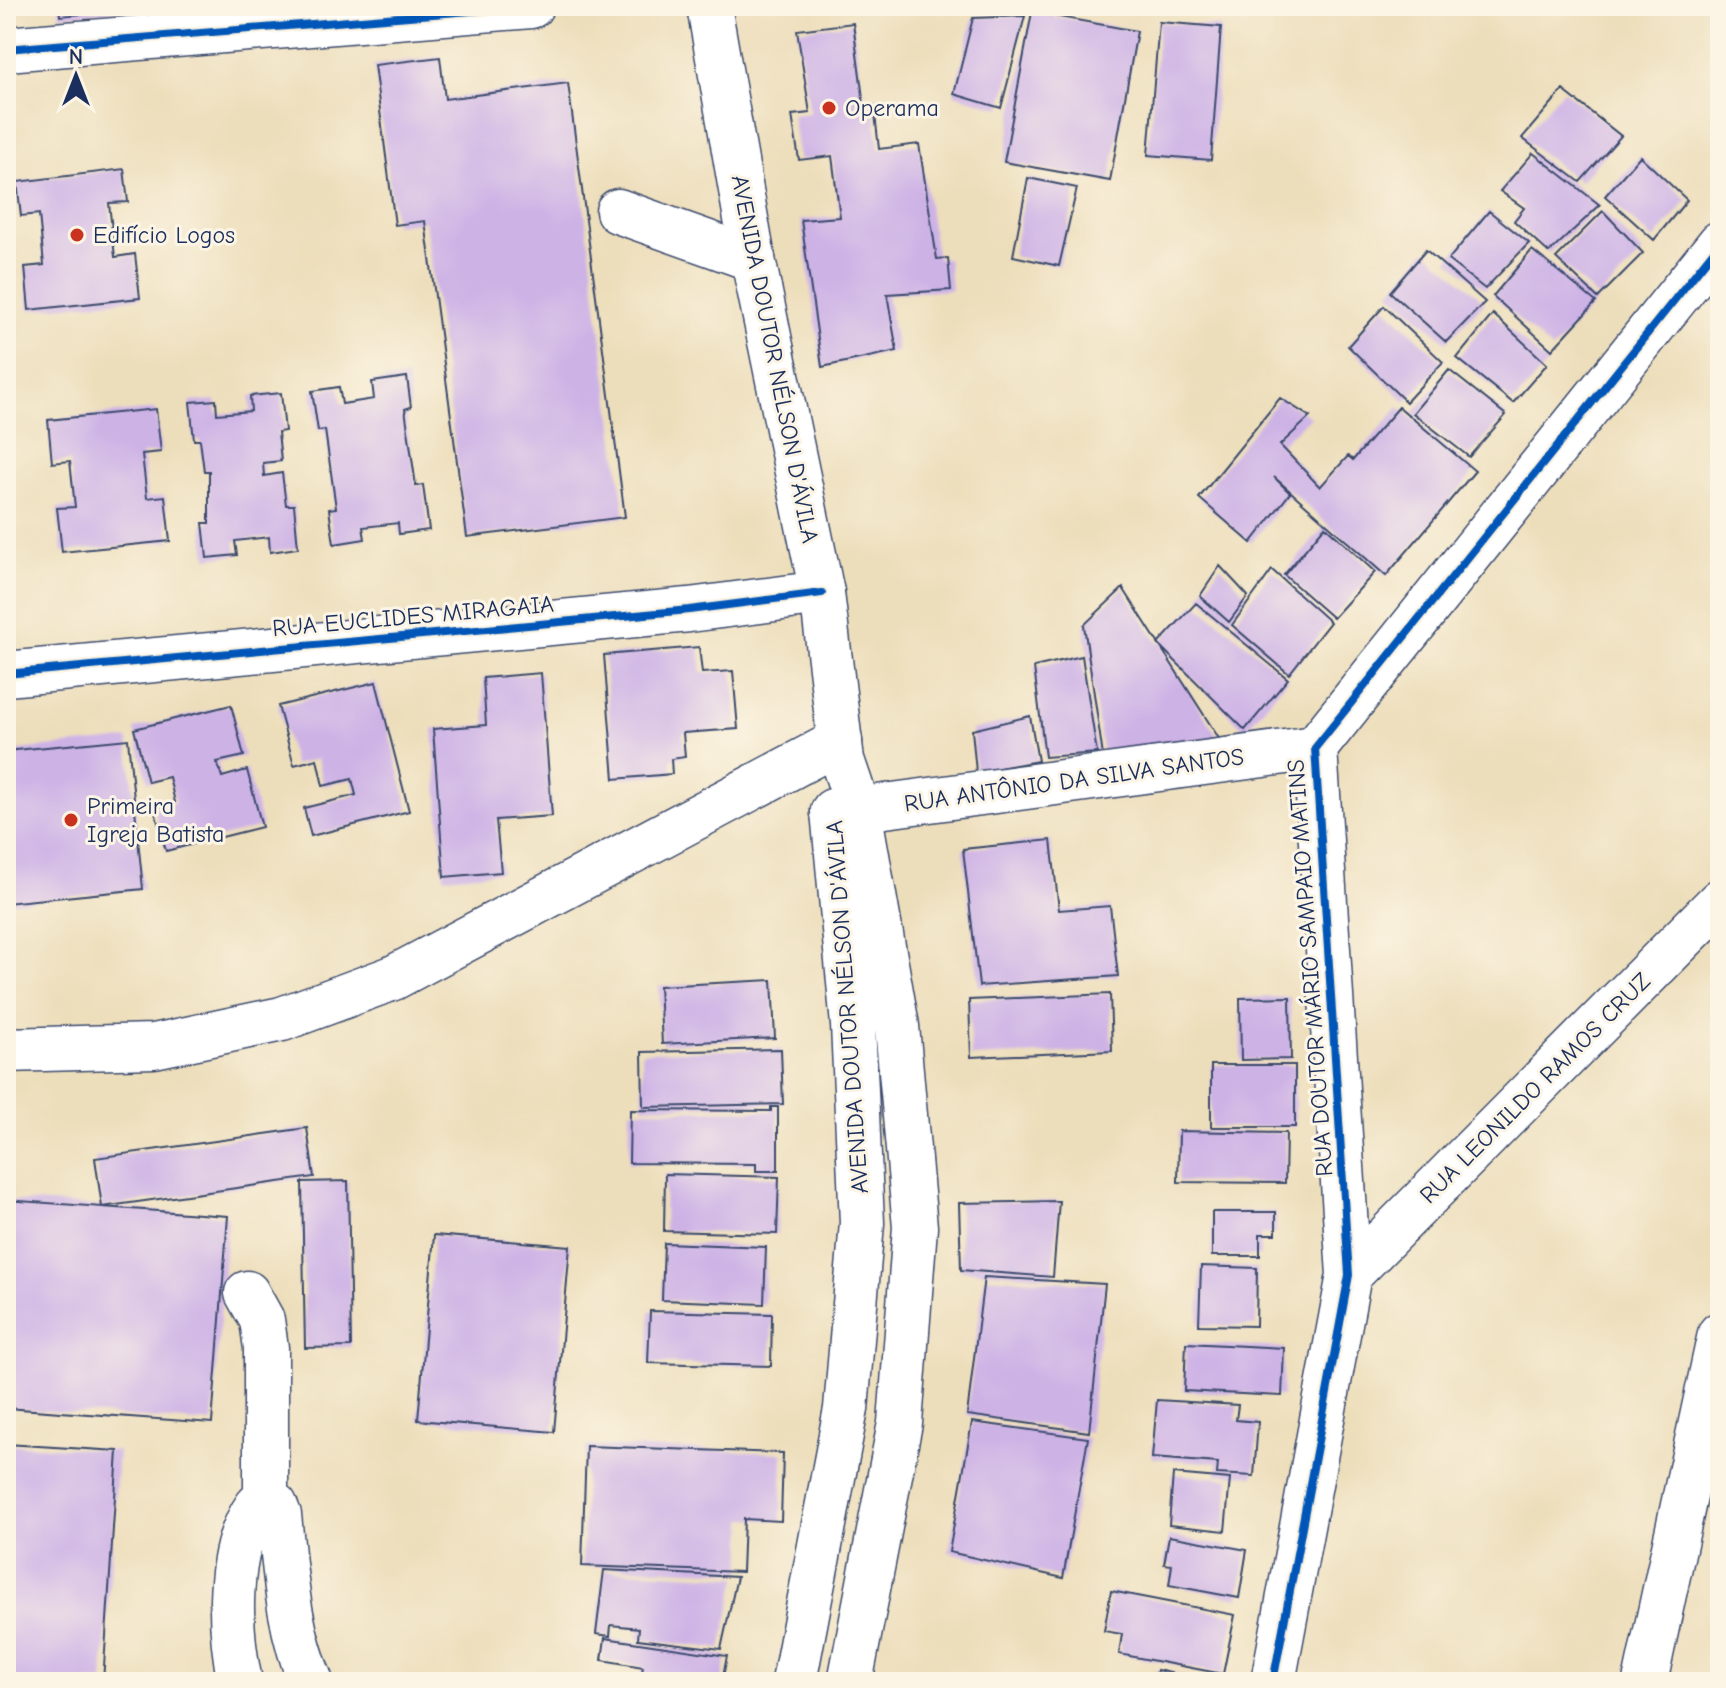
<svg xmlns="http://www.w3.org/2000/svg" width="1726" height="1688" font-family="'Comic Neue',sans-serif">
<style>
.building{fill:#cdb2e6}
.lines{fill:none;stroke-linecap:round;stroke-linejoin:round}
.minor-casing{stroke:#3a496c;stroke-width:47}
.major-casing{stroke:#3a496c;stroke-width:47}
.highway-casing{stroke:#3a496c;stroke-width:47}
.minor{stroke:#fff;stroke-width:44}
.major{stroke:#fff;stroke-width:44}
.highway{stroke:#fff;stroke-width:44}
.cycleway-casing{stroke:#fcf5e5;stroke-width:13}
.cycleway{stroke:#0057b8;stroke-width:8}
.poi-dot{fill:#c8321e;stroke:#fcf5e5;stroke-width:3}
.labels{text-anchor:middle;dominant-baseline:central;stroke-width:6;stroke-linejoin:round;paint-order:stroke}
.poi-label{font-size:24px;fill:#1b2f5e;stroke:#fcf5e5;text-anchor:start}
.street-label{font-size:24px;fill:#1b2f5e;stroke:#fcf5e5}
</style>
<rect width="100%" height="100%" fill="#fcf5e5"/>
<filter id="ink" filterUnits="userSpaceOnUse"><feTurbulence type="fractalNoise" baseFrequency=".0125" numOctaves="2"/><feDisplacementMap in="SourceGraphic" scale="16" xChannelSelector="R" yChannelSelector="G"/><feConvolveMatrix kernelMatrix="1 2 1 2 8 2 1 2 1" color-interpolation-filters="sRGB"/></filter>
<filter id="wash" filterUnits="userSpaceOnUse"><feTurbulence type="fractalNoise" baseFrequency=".006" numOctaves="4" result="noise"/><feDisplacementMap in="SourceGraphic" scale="32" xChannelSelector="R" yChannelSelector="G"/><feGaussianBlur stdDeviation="1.8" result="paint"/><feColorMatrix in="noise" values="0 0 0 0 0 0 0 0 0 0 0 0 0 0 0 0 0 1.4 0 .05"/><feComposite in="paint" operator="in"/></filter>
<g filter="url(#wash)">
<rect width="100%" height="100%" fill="#eddebb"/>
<g id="blocks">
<path class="building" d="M 59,6 L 150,6 L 150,8 L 60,16 Z
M 1032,12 L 1137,31 L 1110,181 L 1004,162 Z
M 1025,16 L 1001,108 L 954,94 L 973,18 Z
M 1159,22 L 1221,27 L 1211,160 L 1148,155 Z
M 853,23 L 864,106 L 874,105 L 879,149 L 919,144 L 937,259 L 948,258 L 951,290 L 887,294 L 897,351 L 822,367 L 801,220 L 840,217 L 832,156 L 799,160 L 792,115 L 810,113 L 797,30 Z
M 440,57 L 445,99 L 568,83 L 625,517 L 467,537 L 425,221 L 395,225 L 374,65 Z
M 1563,90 L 1621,136 L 1580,182 L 1522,138 Z
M 1533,153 L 1600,205 L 1549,253 L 1514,221 L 1524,208 L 1500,191 Z
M 1640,156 L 1687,200 L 1654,240 L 1605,196 Z
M 124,169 L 128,202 L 109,203 L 115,257 L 135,254 L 140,298 L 29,310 L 25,267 L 44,265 L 39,214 L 21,216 L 17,182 Z
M 1028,178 L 1077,188 L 1059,266 L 1013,256 Z
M 1489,211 L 1529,243 L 1485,289 L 1448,260 Z
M 1603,211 L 1643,253 L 1598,298 L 1556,258 Z
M 1426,250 L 1485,302 L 1446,342 L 1390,292 Z
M 1532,250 L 1596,302 L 1552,350 L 1493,296 Z
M 1384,306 L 1443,362 L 1406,402 L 1348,346 Z
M 1493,314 L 1547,364 L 1513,403 L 1457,358 Z
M 1449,370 L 1506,415 L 1469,457 L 1413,413 Z
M 407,377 L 411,407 L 405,409 L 416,486 L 423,485 L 429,530 L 399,534 L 398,523 L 363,527 L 365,539 L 334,544 L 329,509 L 336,508 L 325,430 L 318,431 L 312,391 L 339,387 L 342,404 L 374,399 L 372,382 Z
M 281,393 L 285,431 L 278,432 L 281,461 L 263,463 L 264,476 L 282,473 L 286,505 L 294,505 L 298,548 L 270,552 L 269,537 L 235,541 L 237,555 L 207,558 L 203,523 L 209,523 L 209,471 L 204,471 L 200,440 L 194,440 L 190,402 L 216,400 L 217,414 L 251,411 L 250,396 Z
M 1280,398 L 1310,417 L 1280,445 L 1320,487 L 1348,456 L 1353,460 L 1399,407 L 1475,471 L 1386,576 L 1274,477 L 1290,493 L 1251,543 L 1199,498 Z
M 156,409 L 161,452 L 142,454 L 147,498 L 165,496 L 170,541 L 62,552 L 57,508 L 75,507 L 70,461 L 52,463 L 48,420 Z
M 1325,526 L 1375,572 L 1333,618 L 1284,575 Z
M 1220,566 L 1248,596 L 1229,622 L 1200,596 Z
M 1272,570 L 1330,622 L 1289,674 L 1232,625 Z
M 1123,588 L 1220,740 L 1103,756 L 1084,625 Z
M 1196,603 L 1288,679 L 1245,730 L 1158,644 Z
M 699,647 L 702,673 L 733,671 L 738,729 L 683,733 L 685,757 L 671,759 L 672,774 L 614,779 L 604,655 Z
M 1082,656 L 1097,753 L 1045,757 L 1034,667 Z
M 541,673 L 552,816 L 496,820 L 501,872 L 444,877 L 433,729 L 486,725 L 483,678 Z
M 376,682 L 409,811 L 311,836 L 304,808 L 356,795 L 352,779 L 323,786 L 317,759 L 294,765 L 278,706 Z
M 231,705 L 244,756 L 217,762 L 222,777 L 247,770 L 262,827 L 166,851 L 154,808 L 175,802 L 169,777 L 148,782 L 134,729 Z
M 1030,716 L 1038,761 L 976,772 L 972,730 Z
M 128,739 L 143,889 L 6,903 L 6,751 Z
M 1051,840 L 1059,910 L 1110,906 L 1118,976 L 979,986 L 963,849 Z
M 772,980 L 775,1038 L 662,1044 L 659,986 Z
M 1110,994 L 1112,1051 L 971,1057 L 969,1000 Z
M 1290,997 L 1291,1059 L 1241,1060 L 1240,998 Z
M 781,1049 L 783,1104 L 643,1107 L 642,1052 Z
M 1211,1065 L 1295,1065 L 1295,1127 L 1211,1127 Z
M 771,1107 L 778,1107 L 778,1171 L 756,1171 L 756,1164 L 629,1163 L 630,1110 L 771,1111 Z
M 307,1128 L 314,1177 L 102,1207 L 228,1216 L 212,1423 L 6,1408 L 6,1200 L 102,1207 L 95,1158 Z
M 1179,1131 L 1286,1133 L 1285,1183 L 1178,1182 Z
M 665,1174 L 779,1177 L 777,1234 L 664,1231 Z
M 348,1181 L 351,1347 L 305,1348 L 302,1182 Z
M 1059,1201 L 1053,1277 L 961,1270 L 959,1203 Z
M 1212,1212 L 1276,1212 L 1276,1234 L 1260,1234 L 1260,1256 L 1212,1256 Z
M 434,1235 L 570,1246 L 554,1432 L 418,1420 Z
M 664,1243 L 766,1247 L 764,1304 L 662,1300 Z
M 1201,1266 L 1257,1268 L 1256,1326 L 1199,1325 Z
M 984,1277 L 1105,1284 L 1089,1432 L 967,1415 Z
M 650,1311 L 772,1314 L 771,1366 L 648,1363 Z
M 1186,1343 L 1284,1348 L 1282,1396 L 1184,1391 Z
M 1157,1400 L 1238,1405 L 1236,1420 L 1258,1422 L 1254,1476 L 1217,1474 L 1218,1463 L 1152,1458 Z
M 972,1422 L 1088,1438 L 1063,1578 L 949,1552 Z
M 6,1444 L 118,1451 L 103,1682 L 6,1682 Z
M 586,1446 L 783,1453 L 781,1521 L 744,1519 L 742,1572 L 582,1566 Z
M 1173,1474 L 1230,1479 L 1225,1531 L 1169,1525 Z
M 1169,1536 L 1247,1550 L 1239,1598 L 1169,1585 L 1172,1565 L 1164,1564 Z
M 604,1570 L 737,1577 L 721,1649 L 638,1639 L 639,1628 L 611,1625 L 610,1636 L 596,1634 Z
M 1111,1591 L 1235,1615 L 1223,1674 L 1119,1654 L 1122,1634 L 1104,1631 Z
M 605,1638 L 727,1656 L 722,1682 L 640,1682 L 643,1667 L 602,1660 Z
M 1157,1670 L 1206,1681 L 1206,1682 L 1155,1682 Z"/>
</g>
</g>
<g filter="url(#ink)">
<use href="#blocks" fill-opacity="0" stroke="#3a496c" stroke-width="2"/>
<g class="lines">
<defs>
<path id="minor" d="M 6,49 L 531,6
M 618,211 L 753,259
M 6,674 L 689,610 L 822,593
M 833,813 L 1315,748
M 6,1050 L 154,1046 L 282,1019 L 393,978 L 840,741
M 1349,1275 L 1720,901
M 247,1293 L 262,1320 L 266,1348 L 266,1505
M 240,1682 C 229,1630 225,1551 257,1506 L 275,1505 L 279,1515 C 285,1572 288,1629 311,1682
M 1273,1682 L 1349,1275 L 1315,748 L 1720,243"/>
<path id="major" d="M 709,6 L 753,259 L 822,593 L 842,760 L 859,810 L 897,1026 L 915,1227 L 900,1423 L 850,1682
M 794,1682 L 846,1409 L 862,1223 L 853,1025 L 833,811"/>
<path id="highway" d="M 1645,1682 L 1720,1334"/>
</defs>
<use href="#minor" class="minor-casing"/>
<use href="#major" class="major-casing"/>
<use href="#highway" class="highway-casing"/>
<use href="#minor" class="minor"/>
<use href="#major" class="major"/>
<use href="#highway" class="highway"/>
<defs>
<path id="cycleway" d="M 6,49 L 531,6
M 6,674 L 689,610 L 822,593
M 1273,1682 L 1349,1275 L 1315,748 L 1720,243"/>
</defs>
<use href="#cycleway" class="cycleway-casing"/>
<use href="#cycleway" class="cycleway"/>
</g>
</g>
<g class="poi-dot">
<circle cx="829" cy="108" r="8"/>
<circle cx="77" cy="235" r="8"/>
<circle cx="71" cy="820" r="8"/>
</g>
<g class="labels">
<g class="poi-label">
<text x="845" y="108">Operama</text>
<text x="93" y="235">Edifício Logos</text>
<text x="87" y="806">Primeira<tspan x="87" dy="28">Igreja Batista</tspan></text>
</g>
<g class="street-label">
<text transform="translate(775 359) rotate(79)">AVENIDA DOUTOR NÉLSON D'ÁVILA</text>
<text transform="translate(413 616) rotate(-5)">RUA EUCLIDES MIRAGAIA</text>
<text transform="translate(1074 780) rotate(-8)">RUA ANTÔNIO DA SILVA SANTOS</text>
<text transform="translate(1310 968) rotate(-94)">RUA DOUTOR MÁRIO SAMPAIO MATINS</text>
<text transform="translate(847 1007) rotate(-94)">AVENIDA DOUTOR NÉLSON D'ÁVILA</text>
<text transform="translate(1535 1088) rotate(-45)">RUA LEONILDO RAMOS CRUZ</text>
</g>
</g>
<rect width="1726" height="1688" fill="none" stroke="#fcf5e5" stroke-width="32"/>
<g transform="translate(76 76)" stroke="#fcf5e5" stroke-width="6" paint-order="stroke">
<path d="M0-6L14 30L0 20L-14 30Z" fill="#1b2f5e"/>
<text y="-12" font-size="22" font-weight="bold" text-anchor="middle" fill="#1b2f5e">N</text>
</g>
</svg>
